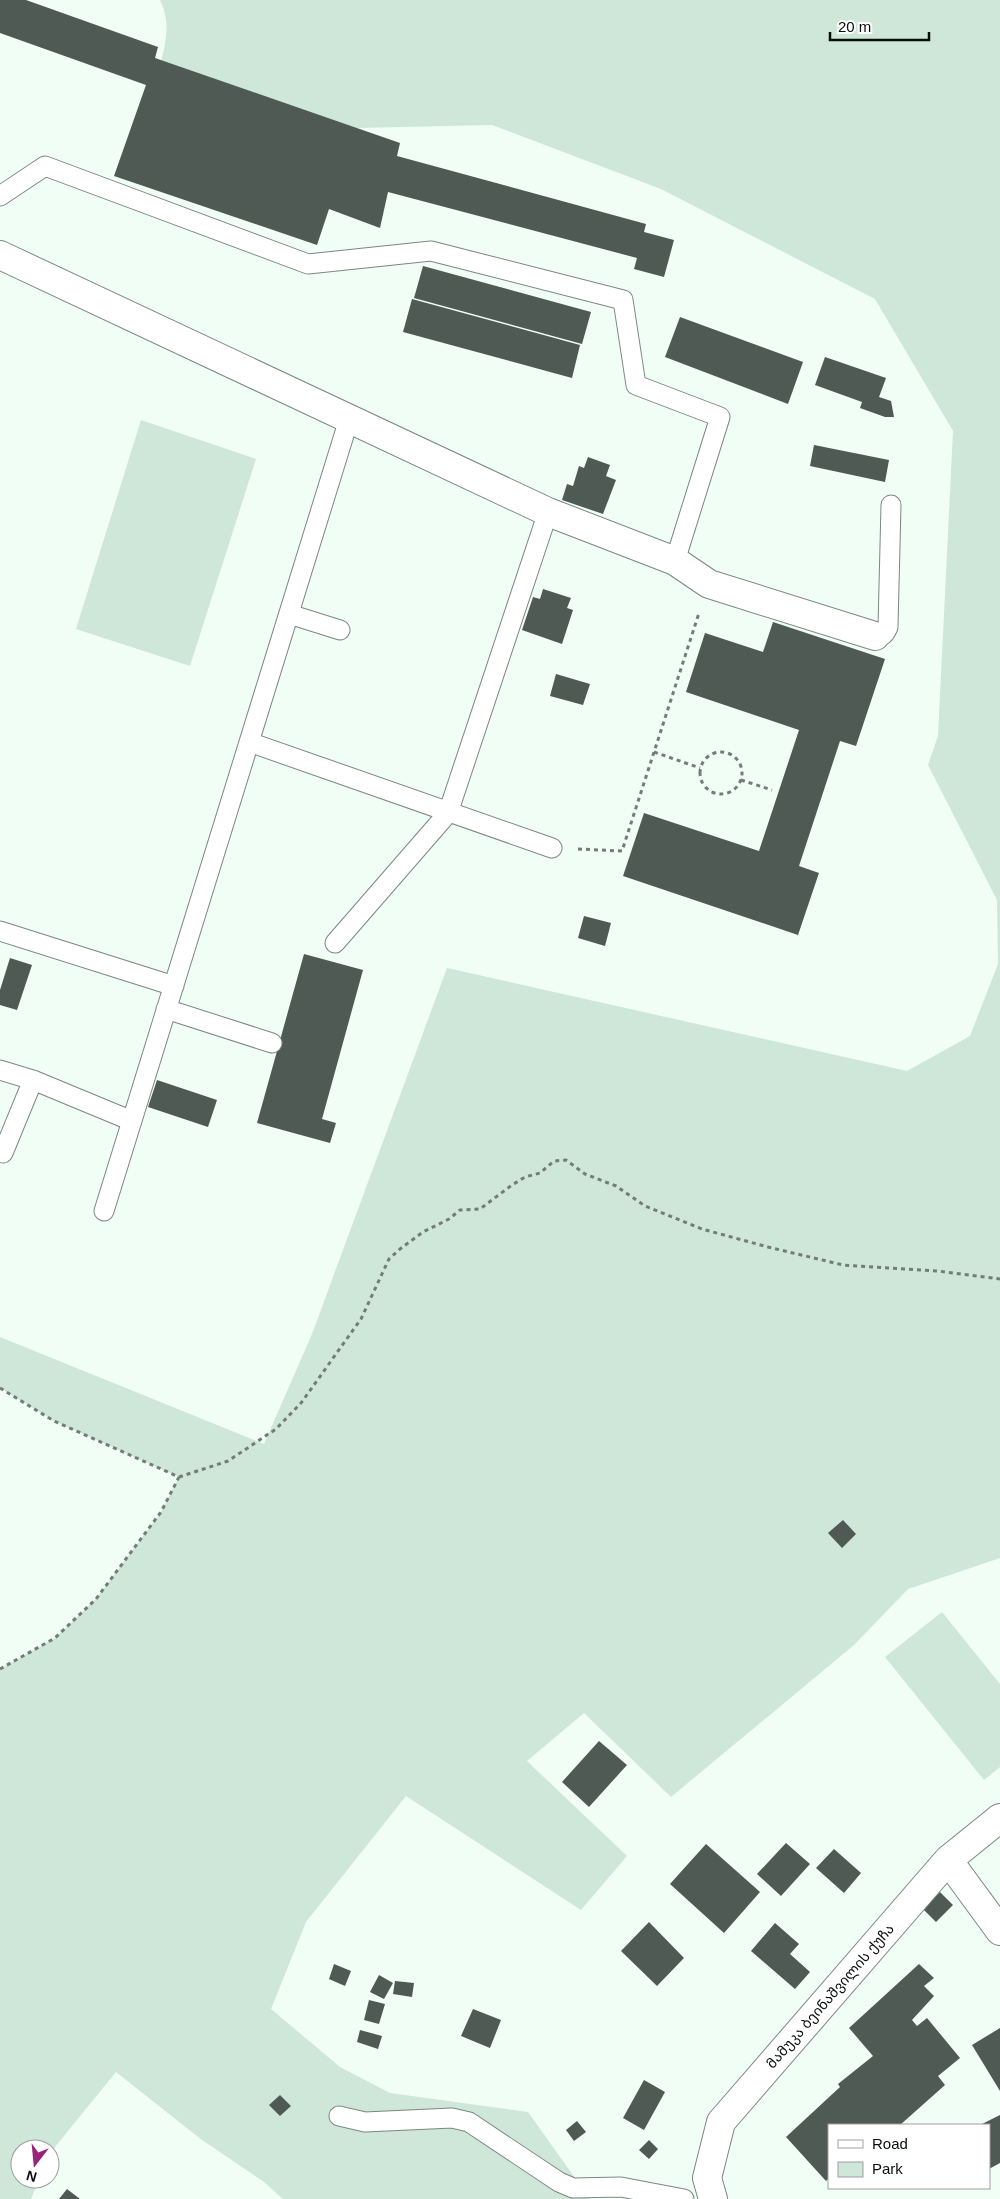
<svg xmlns="http://www.w3.org/2000/svg" width="1000" height="2199" font-family="Helvetica,'Noto Sans Georgian',sans-serif">
<style>
.green{fill:#cee7d9}
.building{fill:#4e5a53}
.lines{fill:none;stroke-linecap:round;stroke-linejoin:round}
.lane-casing{stroke:#7b8880;stroke-width:21}
.street-casing{stroke:#7b8880;stroke-width:30}
.path{stroke:#737c77;stroke-width:3;stroke-dasharray:4 4;stroke-linecap:butt}
.lane{stroke:#fff;stroke-width:19}
.street{stroke:#fff;stroke-width:28}
.labels{text-anchor:middle;dominant-baseline:central;stroke-width:5;stroke-linejoin:round;paint-order:stroke}
.street-label{font-size:14px;fill:#090e0b;stroke:#fff}
</style>
<rect width="100%" height="100%" fill="#f0fef6"/>
<path class="green" d="M 160,0 L 1000,0 L 1000,1558 L 908,1589 L 854,1645 L 671,1797 L 584,1713 L 527,1761 L 627,1856 L 581,1910 L 406,1796 L 306,1922 L 271,2009 L 340,2067 L 390,2093 L 528,2112 L 590,2199 L 283,2199 L 264,2182 L 202,2140 L 116,2072 L 50,2153 L 50,2149 L 20,2149 L 20,2179 L 39,2179 L 31,2199 L 0,2199 L 0,1669 L 55,1638 L 96,1599 L 161,1512 L 179,1477 L 54,1421 L 0,1388 L 0,1337 L 264,1444 L 312,1334 L 447,968 L 907,1071 L 970,1036 L 998,964 L 997,900 L 928,765 L 938,736 L 953,431 L 875,299 L 661,189 L 492,125 L 357,128 L 161,61 C 167,40 170,20 160,0 Z
M 141,420 L 256,459 L 190,666 L 76,629 Z
M 942,1612 L 1000,1684 L 1000,1767 L 984,1780 L 885,1657 Z"/>
<path class="building" d="M 0,0 L 26,0 L 158,47 L 155,58 L 400,143 L 397,156 L 646,224 L 644,232 L 674,240 L 664,277 L 634,269 L 637,258 L 388,192 L 380,228 L 329,209 L 317,245 L 114,176 L 146,85 L 0,33 Z
M 423,266 L 591,312 L 582,344 L 414,298 Z
M 412,299 L 580,345 L 572,378 L 403,332 Z
M 680,317 L 803,362 L 788,404 L 665,357 Z
M 825,357 L 886,378 L 879,397 L 891,401 L 894,417 L 885,417 L 860,408 L 862,402 L 815,385 Z
M 814,445 L 889,460 L 885,482 L 810,466 Z
M 588,457 L 610,465 L 606,476 L 616,480 L 603,514 L 562,500 L 567,484 L 573,486 L 579,466 L 584,468 Z
M 543,589 L 571,598 L 567,608 L 573,610 L 562,644 L 522,630 L 533,597 L 540,599 Z
M 773,622 L 885,659 L 856,746 L 840,741 L 799,866 L 819,873 L 798,935 L 623,876 L 644,813 L 759,851 L 799,730 L 686,692 L 705,633 L 763,652 Z
M 556,674 L 590,684 L 583,705 L 550,696 Z
M 584,916 L 611,923 L 605,946 L 578,938 Z
M 304,954 L 363,970 L 322,1119 L 336,1123 L 330,1143 L 257,1123 Z
M 10,958 L 32,965 L 17,1010 L 0,1005 L 0,990 Z
M 157,1080 L 217,1100 L 208,1127 L 148,1107 Z
M 843,1520 L 856,1534 L 842,1548 L 828,1533 Z
M 599,1741 L 627,1765 L 589,1807 L 562,1782 Z
M 786,1843 L 810,1864 L 781,1896 L 757,1874 Z
M 706,1844 L 760,1892 L 724,1933 L 670,1884 Z
M 834,1849 L 861,1873 L 844,1893 L 816,1868 Z
M 940,1892 L 953,1905 L 936,1922 L 923,1909 Z
M 649,1922 L 684,1958 L 657,1986 L 621,1951 Z
M 775,1923 L 799,1944 L 790,1954 L 810,1972 L 795,1989 L 751,1951 Z
M 334,1964 L 351,1971 L 345,1986 L 329,1979 Z
M 919,1964 L 934,1978 L 924,1986 L 934,1996 L 912,2020 L 917,2026 L 927,2018 L 960,2058 L 938,2076 L 945,2085 L 900,2125 L 829,2125 L 829,2178 L 826,2181 L 786,2137 L 840,2087 L 838,2084 L 873,2056 L 849,2028 Z
M 379,1975 L 393,1983 L 384,1999 L 370,1992 Z
M 395,1981 L 414,1983 L 412,1997 L 393,1994 Z
M 369,2000 L 385,2004 L 379,2024 L 364,2020 Z
M 473,2009 L 501,2020 L 490,2048 L 461,2036 Z
M 1000,2028 L 1000,2091 L 972,2045 Z
M 360,2030 L 382,2036 L 378,2049 L 357,2042 Z
M 644,2080 L 665,2092 L 644,2130 L 623,2118 Z
M 280,2095 L 291,2106 L 280,2116 L 269,2105 Z
M 1000,2115 L 1000,2163 L 989,2169 L 989,2125 L 980,2125 Z
M 577,2121 L 586,2132 L 574,2141 L 566,2130 Z
M 649,2140 L 658,2149 L 649,2159 L 639,2150 Z
M 67,2189 L 80,2199 L 59,2199 Z"/>
<g class="lines">
<defs>
<path id="lane" d="M 0,196 L 45,166 L 308,264 L 431,251 L 623,300 L 636,385 L 720,417 L 675,561
M 289,614 L 340,630
M 875,636 C 883,637 885,634 888,627 L 891,505
M 249,742 L 552,848
M 0,931 L 174,986
M 335,943 L 448,813 L 548,512
M 166,1009 L 272,1043
M 0,1070 L 33,1080 L 132,1121
M 0,1152 L 3,1153 L 33,1080
M 104,1211 L 349,419
M 339,2116 L 365,2122 L 452,2118 L 469,2122 L 559,2182 L 573,2188 L 621,2187 L 684,2199"/>
<path id="street" d="M 0,255 L 548,512 L 675,561 L 709,584 L 875,636
M 948,1860 L 1000,1931
M 713,2199 L 707,2178 L 721,2122 L 948,1860 L 1000,1818"/>
</defs>
<use href="#lane" class="lane-casing"/>
<use href="#street" class="street-casing"/>
<path class="path" d="M 654,752 L 700,768
M700 773a21 21 0 1 1 42 0a21 21 0 1 1-42 0Z
M 741,780 L 772,790
M 578,849 L 622,851 L 699,613
M 0,1388 L 54,1421 L 179,1477 L 161,1512 L 96,1599 L 55,1638 L 0,1669
M 179,1477 L 228,1461 L 276,1429 L 301,1403 L 361,1319 L 389,1259 L 400,1249 L 423,1232 L 449,1219 L 460,1210 L 480,1209 L 512,1185 L 525,1177 L 540,1173 L 554,1161 L 566,1160 L 585,1174 L 616,1186 L 645,1206 L 702,1229 L 768,1247 L 843,1265 L 938,1271 L 1000,1279"/>
<use href="#lane" class="lane"/>
<use href="#street" class="street"/>
</g>
<g class="labels">
<g class="street-label">
<text transform="translate(830 1996) rotate(-49)">მამუკა ბეინაშვილის ქუჩა</text>
</g>
</g>
<rect x="828" y="2124" width="162" height="65" fill="#ffffff" stroke="#9d9f9d"/>
<rect x="838" y="2140" width="25" height="8" fill="#ffffff" stroke="#9d9f9d"/>
<text x="872" y="2149" font-size="15" fill="#090e0b">Road</text>
<rect x="838" y="2162" width="25" height="15" fill="#cee7d9" stroke="#9d9f9d"/>
<text x="872" y="2174" font-size="15" fill="#090e0b">Park</text>
<g transform="translate(35 2164) rotate(196)"><circle r="24" fill="#ffffff" stroke="#9d9f9d"/>
<path d="M0-4L9 19L0 12L-9 19Z" fill="#9b227b"/>
<text y="-8" font-size="14" font-weight="bold" text-anchor="middle" fill="#090e0b">N</text>
</g>
<path d="M830 32v8h99v-8" fill="none" stroke="#090e0b" stroke-width="2.5"/>
<text x="838" y="32" font-size="15" fill="#090e0b" stroke="#ffffff" stroke-width="4" paint-order="stroke">20 m</text>
</svg>
